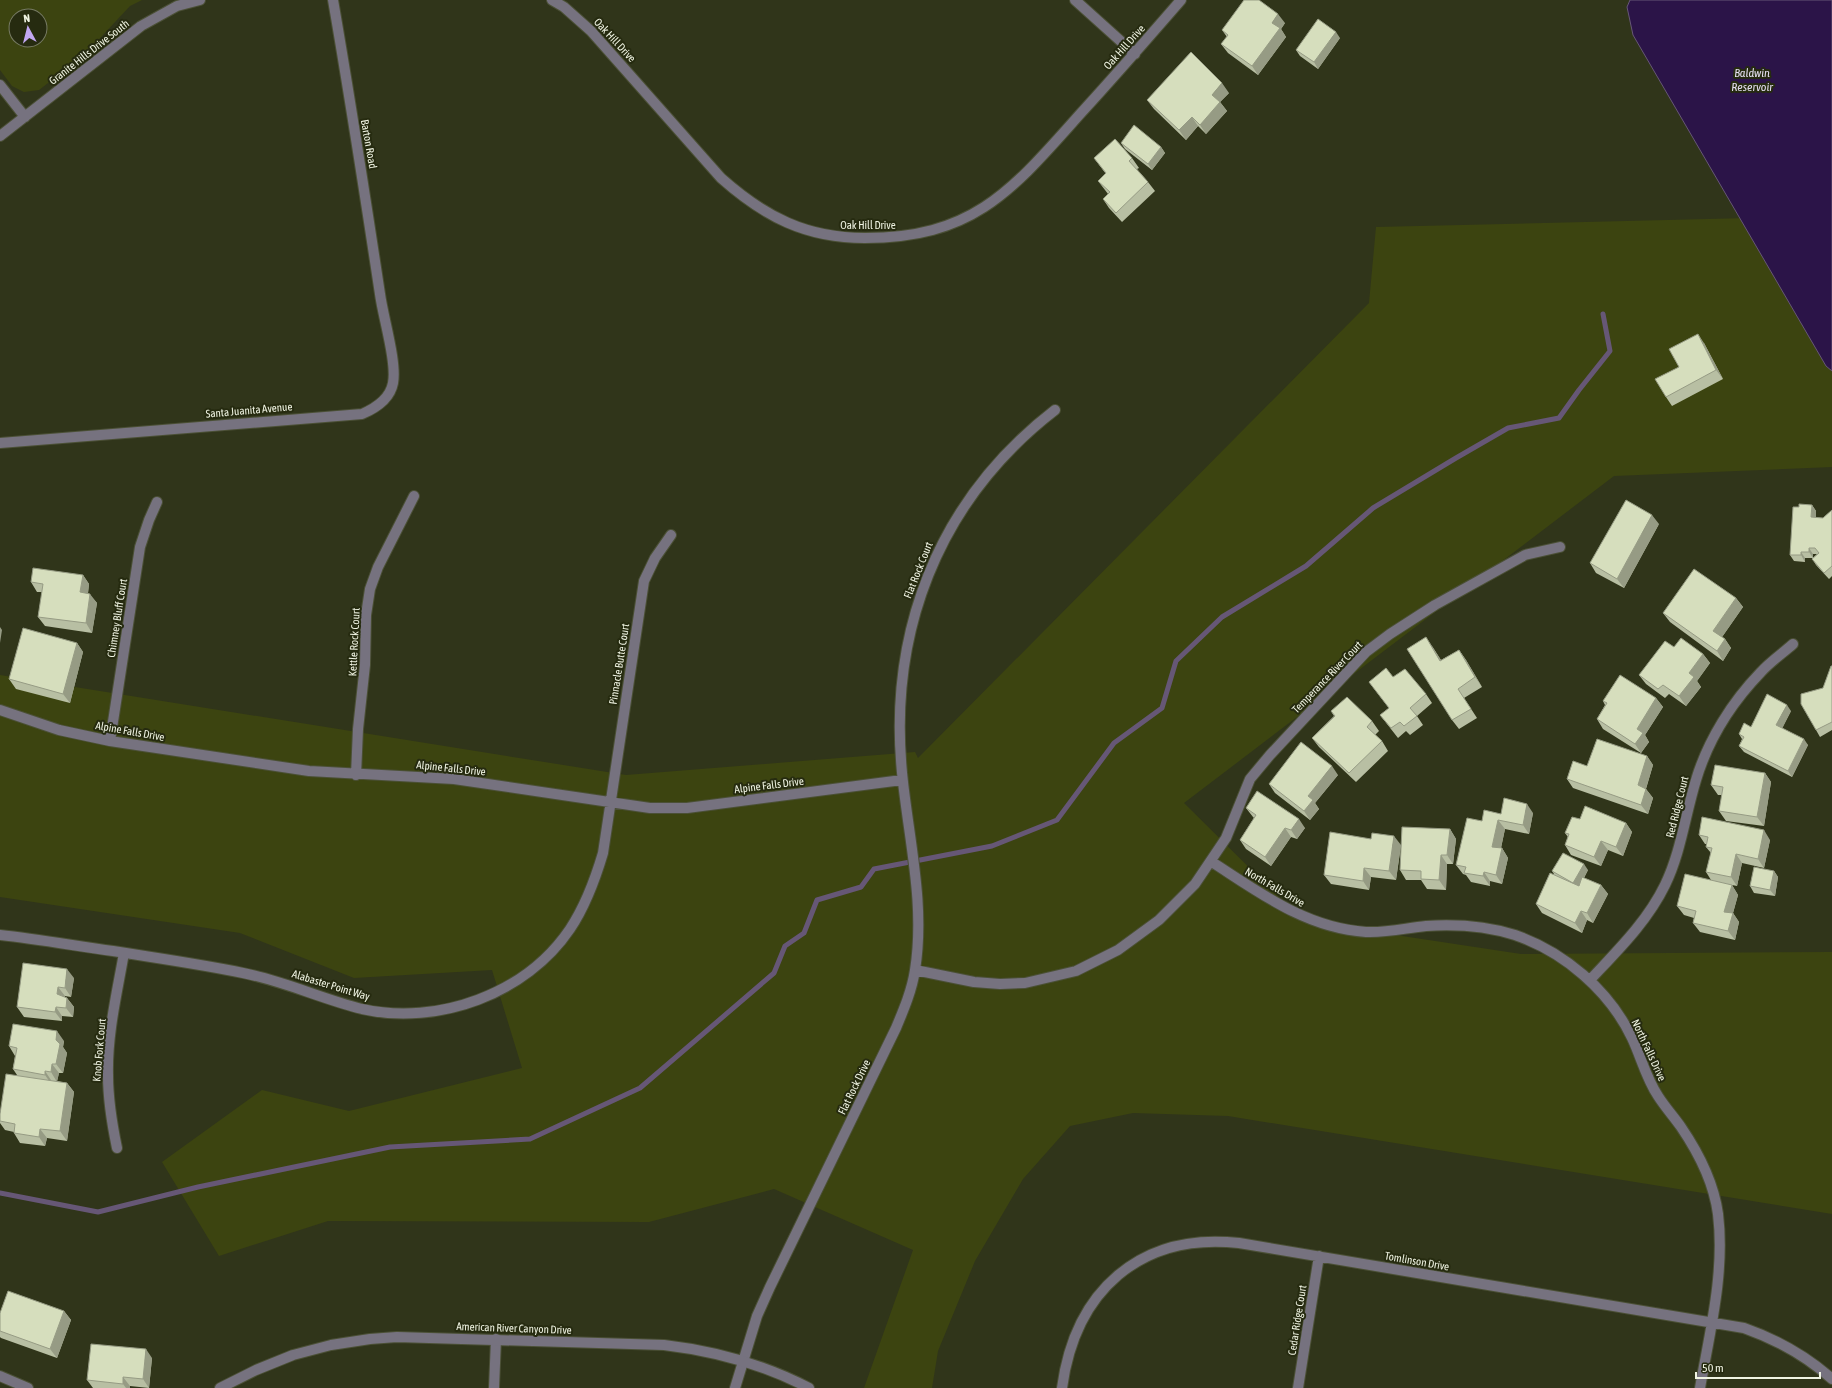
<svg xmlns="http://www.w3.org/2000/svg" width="1832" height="1388" font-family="'Asap Condensed',sans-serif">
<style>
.green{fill:#3c4410;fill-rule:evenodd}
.water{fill:#2b1448;stroke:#665776}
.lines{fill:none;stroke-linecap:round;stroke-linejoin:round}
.stream{stroke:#665776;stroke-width:5}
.minor-casing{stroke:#4b5036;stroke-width:12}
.tertiary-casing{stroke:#4b5036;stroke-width:12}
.minor{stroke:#76727f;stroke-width:10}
.tertiary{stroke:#76727f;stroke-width:10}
.wall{fill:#b8bfa3;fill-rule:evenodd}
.shaded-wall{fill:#969b84}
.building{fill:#d6debd;stroke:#969b84}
.labels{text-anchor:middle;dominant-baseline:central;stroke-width:4;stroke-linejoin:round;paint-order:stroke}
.street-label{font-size:11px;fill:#f0f4e3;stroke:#262b10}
.water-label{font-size:12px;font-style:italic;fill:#e5dff1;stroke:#262b10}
</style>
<rect width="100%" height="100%" fill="#30351a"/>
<path class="green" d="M 0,0 L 142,0 L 130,6 L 88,51 L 61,73 L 39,90 L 24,92 L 12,86 L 0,70 ZM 16,16 L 40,16 L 40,40 L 16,40 Z
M 1832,216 L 1832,467 L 1614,476 L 1184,803 L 1303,921 L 1521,954 L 1832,952 L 1832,1214 L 1228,1116 L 1133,1113 L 1070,1126 L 1023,1179 L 975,1261 L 938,1351 L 932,1388 L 864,1388 L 913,1250 L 774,1189 L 649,1222 L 328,1221 L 219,1256 L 162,1162 L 262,1090 L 349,1111 L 522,1068 L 492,970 L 354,978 L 240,933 L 0,897 L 0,675 L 626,775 L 915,752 L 918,758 L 1369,303 L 1376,227 Z"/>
<path class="water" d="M 1630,0 L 1832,0 L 1832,371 L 1826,366 L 1633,35 L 1627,7 Z"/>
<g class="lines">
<path class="stream" d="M 0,1193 L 98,1212 L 198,1187 L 390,1147 L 530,1139 L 640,1088 L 774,973 L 785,946 L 804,933 L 817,900 L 861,887 L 874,869 L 992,846 L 1057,820 L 1114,743 L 1162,708 L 1176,661 L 1222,617 L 1306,566 L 1373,508 L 1456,458 L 1508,428 L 1559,418 L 1579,390 L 1610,351 L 1603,314"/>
<defs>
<path id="minor" d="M 552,0 L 564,7 L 591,31 L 721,178 C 765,217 806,238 865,238 C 975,238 1013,189 1081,113 C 1115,76 1148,38 1181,0
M 1075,0 L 1135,54
M 0,85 L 25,117
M 0,136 L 141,26 L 177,6 L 200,0
M 0,710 L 59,730 L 110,741 L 309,771 L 454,779 L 650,808 L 687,808 L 902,780
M 110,741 L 140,547 L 149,520 L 157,502
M 356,775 L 358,729 L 365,665 L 366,615 L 370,589 L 378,567 L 414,496
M 1212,862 C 1260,893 1306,928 1366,932 C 1387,933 1406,928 1426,926 C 1456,924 1486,926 1515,935 C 1564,952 1609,990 1632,1038 C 1641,1057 1646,1078 1658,1096 C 1665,1107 1674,1117 1681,1127 C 1698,1152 1714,1184 1718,1214 C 1725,1272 1710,1331 1700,1388
M 0,935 C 38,939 76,946 113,951 C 156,958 200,964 243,973 C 284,981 322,999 362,1009 C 438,1026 526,994 570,929 C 586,905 595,880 603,853 L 644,581 L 655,558 L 671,535
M 915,970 L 974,982 L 1000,984 L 1025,983 L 1076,971 L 1118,950 L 1159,920 L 1195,884 L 1226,838 L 1250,779 L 1270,755 L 1366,652 L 1390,634 L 1435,605 L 1525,555 L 1560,547
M 1590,980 C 1617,951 1647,922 1665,885 C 1681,852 1685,816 1696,780 C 1708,740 1732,702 1761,672 C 1770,662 1783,653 1793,644
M 117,1148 C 112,1124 108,1100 108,1075 C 107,1034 117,993 124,953
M 0,1376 L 28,1388
M 494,1388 L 496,1339
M 735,1388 L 757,1316 L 770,1287 L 896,1028 C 904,1009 912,990 915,970 C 925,907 910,845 903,782 C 886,635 937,501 1055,410
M 1062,1388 C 1075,1291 1140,1232 1239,1243 L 1744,1328 C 1778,1340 1805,1355 1832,1379
M 1298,1388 L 1319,1256"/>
<path id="tertiary" d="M 0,443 L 362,414 C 376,408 390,399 393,383 C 397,362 383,317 380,294 C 365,195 350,98 333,0
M 220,1388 L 256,1370 L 293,1355 L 331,1345 L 370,1339 L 397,1337 L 664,1345 C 715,1351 763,1364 809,1388"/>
</defs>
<use href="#minor" class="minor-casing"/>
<use href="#tertiary" class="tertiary-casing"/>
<use href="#minor" class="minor"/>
<use href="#tertiary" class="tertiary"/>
</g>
<path class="wall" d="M 1285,23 L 1281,29 L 1286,37 L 1258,75 L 1228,53 L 1221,44 L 1227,37 L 1222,30 Z
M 1340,38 L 1318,69 L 1300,56 L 1296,50 Z
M 1229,93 L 1220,102 L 1227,111 L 1206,134 L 1198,126 L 1186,140 L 1154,109 L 1147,100 Z
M 1121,143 L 1161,147 L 1165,153 L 1152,170 L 1125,149 Z
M 1094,158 L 1132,158 L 1139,168 L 1137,169 L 1148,182 L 1155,191 L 1122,222 L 1109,208 L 1103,199 L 1108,194 L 1105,190 L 1098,181 L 1106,174 Z
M 1704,343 L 1723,379 L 1672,406 L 1666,397 L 1679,367 Z
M 1812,505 L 1816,511 L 1816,518 L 1823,518 L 1832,510 L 1832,576 L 1829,579 L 1816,565 L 1812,558 L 1805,558 L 1805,562 L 1794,561 L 1790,555 L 1799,507 ZM 1813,554 L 1817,554 L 1813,558 Z
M 1659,524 L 1624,588 L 1596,573 L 1590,563 Z
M 83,575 L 89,584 L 88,593 L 97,603 L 92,633 L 45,626 L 38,617 L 42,592 L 37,592 L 31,582 Z
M 1736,598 L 1743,607 L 1722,637 L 1725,639 L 1731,648 L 1723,661 L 1670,622 L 1663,613 Z
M 77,643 L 83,652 L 70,703 L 16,689 L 9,679 Z
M 1432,646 L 1441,660 L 1459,650 L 1466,660 L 1482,687 L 1464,698 L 1477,718 L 1459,729 L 1452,720 Z
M 1674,647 L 1703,654 L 1710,663 L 1697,681 L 1701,687 L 1686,706 L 1669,694 L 1665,698 L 1646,684 L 1639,675 Z
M 1832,666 L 1832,730 L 1820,737 L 1816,730 L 1823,688 Z
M 1393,677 L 1426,694 L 1432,703 L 1417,716 L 1423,725 L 1410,735 L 1406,731 L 1398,738 L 1380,715 L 1389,708 L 1369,682 Z
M 1656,698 L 1663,707 L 1645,735 L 1649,742 L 1641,753 L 1603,729 L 1597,719 L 1605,705 L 1603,701 Z
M 1331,711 L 1372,721 L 1379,731 L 1375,735 L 1382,741 L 1388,751 L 1356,782 L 1319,747 L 1312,738 L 1334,716 Z
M 1791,711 L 1782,728 L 1808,745 L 1792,777 L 1744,752 L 1739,746 L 1742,739 L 1739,734 L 1751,727 Z
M 1647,756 L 1653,765 L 1646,789 L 1653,798 L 1648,814 L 1573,788 L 1567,779 L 1587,766 Z
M 1765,773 L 1771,782 L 1764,826 L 1726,821 L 1719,811 L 1722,795 L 1718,795 L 1711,785 Z
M 1338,775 L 1315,803 L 1319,809 L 1310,820 L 1275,793 L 1269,784 Z
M 1246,808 L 1305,828 L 1297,839 L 1291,837 L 1271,866 L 1246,849 L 1240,840 L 1254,818 L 1253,817 Z
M 1533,813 L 1529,834 L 1505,829 L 1501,848 L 1502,848 L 1508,858 L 1502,884 L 1490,881 L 1490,886 L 1471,882 L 1466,875 L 1463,874 L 1456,865 L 1501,814 Z
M 1626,823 L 1632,832 L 1623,856 L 1608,850 L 1601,866 L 1571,855 L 1565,845 L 1568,837 L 1565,833 Z
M 1450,829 L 1456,839 L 1453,864 L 1447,864 L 1446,890 L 1427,889 L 1421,880 L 1406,880 L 1400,870 Z
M 1699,835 L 1770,840 L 1764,868 L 1742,863 L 1737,886 L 1732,885 L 1738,895 L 1733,913 L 1739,922 L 1735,940 L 1700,932 L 1693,923 L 1694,918 L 1684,915 L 1677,906 L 1711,880 L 1706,872 L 1711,853 L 1706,847 L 1706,844 L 1705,844 Z
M 1401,845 L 1396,880 L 1371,877 L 1369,890 L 1331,884 L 1324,875 Z
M 1588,870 L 1584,878 L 1601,885 L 1608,894 L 1593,923 L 1587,920 L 1582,933 L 1542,913 L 1536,904 L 1554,874 L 1552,871 Z
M 1774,871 L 1778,877 L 1775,896 L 1754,893 L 1750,886 Z
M 74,978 L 71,997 L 65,996 L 65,997 L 67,998 L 74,1007 L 73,1017 L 62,1016 L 62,1021 L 24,1017 L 17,1007 Z
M 64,1041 L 63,1047 L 67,1053 L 63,1073 L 59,1073 L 57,1081 L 67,1083 L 74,1092 L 67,1141 L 47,1138 L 45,1146 L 20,1143 L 14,1133 L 14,1132 L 5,1130 L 0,1123 L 0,1114 L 17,1075 L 13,1069 L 15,1056 L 9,1046 Z
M 64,1311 L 71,1320 L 57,1358 L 1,1338 L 0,1337 L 0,1313 Z
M 152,1358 L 149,1388 L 130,1386 L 130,1388 L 93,1388 L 87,1380 Z"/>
<path class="shaded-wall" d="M 1278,14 L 1285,23 L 1281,29 L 1286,37 L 1258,75 L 1252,66 L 1272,23 Z
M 1336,32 L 1340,38 L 1318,69 L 1314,62 Z
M 1222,83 L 1229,93 L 1220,102 L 1227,111 L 1206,134 L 1200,125 L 1212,95 Z
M 1192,117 L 1198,126 L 1186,140 L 1179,130 Z
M 1161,147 L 1165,153 L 1152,170 L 1148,164 Z
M 1698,334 L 1704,343 L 1723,379 L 1716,370 Z
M 1812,505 L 1816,511 L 1816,523 L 1811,517 Z
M 1652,515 L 1659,524 L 1624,588 L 1617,579 Z
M 1809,548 L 1813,554 L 1813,558 L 1809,552 Z
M 1801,552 L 1805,558 L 1805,562 L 1801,555 Z
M 83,575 L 89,584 L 87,602 L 80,592 Z
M 90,594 L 97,603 L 92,633 L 86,623 Z
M 1736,598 L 1743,607 L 1720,640 L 1713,631 Z
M 0,627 L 2,630 L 0,643 Z
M 1426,637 L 1432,646 L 1447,670 L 1440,661 Z
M 1725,639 L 1731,648 L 1723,661 L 1717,651 Z
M 77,643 L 83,652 L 70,703 L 63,694 Z
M 1459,650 L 1466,660 L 1482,687 L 1475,677 Z
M 1703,654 L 1710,663 L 1697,681 L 1701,687 L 1686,706 L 1679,696 L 1689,673 Z
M 1656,698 L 1663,707 L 1645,735 L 1649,742 L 1641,753 L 1635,744 L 1637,729 Z
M 1787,705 L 1791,711 L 1781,731 L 1776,725 Z
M 1804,739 L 1808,745 L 1792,777 L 1788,771 Z
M 1647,756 L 1653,765 L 1644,795 L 1638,785 Z
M 1332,766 L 1338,775 L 1315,803 L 1319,809 L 1310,820 L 1304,811 L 1308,796 Z
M 1765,773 L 1771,782 L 1764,826 L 1757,817 Z
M 1646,789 L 1653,798 L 1648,814 L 1641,805 Z
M 1527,804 L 1533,813 L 1529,834 L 1523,825 Z
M 1299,819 L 1305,828 L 1297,839 L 1291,830 Z
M 1498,820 L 1505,829 L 1499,857 L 1492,847 Z
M 1626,823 L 1632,832 L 1623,856 L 1616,847 Z
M 1285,828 L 1291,837 L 1271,866 L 1265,857 Z
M 1450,829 L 1456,839 L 1453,864 L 1447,855 Z
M 1764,830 L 1770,840 L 1764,868 L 1758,859 Z
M 1394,836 L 1401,845 L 1396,880 L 1389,871 Z
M 1601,841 L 1608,850 L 1601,866 L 1594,857 Z
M 1502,848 L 1508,858 L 1502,884 L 1496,875 Z
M 1736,854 L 1742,863 L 1737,886 L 1731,877 Z
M 1441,855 L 1447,864 L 1446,890 L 1439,880 Z
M 1584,864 L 1588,870 L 1578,889 L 1573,883 Z
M 1364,868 L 1371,877 L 1369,890 L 1363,881 Z
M 1774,871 L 1778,877 L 1775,896 L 1770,890 Z
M 1484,872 L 1490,881 L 1490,886 L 1483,876 Z
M 1601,885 L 1608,894 L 1593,923 L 1587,913 Z
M 1732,885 L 1738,895 L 1733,913 L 1739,922 L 1735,940 L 1728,931 L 1724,912 Z
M 1581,911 L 1587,920 L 1582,933 L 1575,923 Z
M 67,969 L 74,978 L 71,997 L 65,988 Z
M 58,987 L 65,996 L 64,1003 L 57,994 Z
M 67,998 L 74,1007 L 73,1017 L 66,1008 Z
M 56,1007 L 62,1016 L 62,1021 L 55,1012 Z
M 57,1031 L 64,1041 L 63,1047 L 67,1053 L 63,1073 L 56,1064 L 56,1040 Z
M 52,1064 L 59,1073 L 57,1082 L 51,1072 Z
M 45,1071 L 51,1080 L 52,1085 L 45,1075 Z
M 67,1083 L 74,1092 L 67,1141 L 60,1131 Z
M 40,1129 L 47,1138 L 45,1146 L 39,1137 Z
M 64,1311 L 71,1320 L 57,1358 L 50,1349 Z
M 146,1349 L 152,1358 L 149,1388 L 143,1379 Z
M 123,1377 L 130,1386 L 130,1388 L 126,1388 L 123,1384 Z"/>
<path class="building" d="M 1244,0 L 1259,0 L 1278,14 L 1272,23 L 1280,28 L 1252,66 L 1221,44 L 1228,35 L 1222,30 Z
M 1318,19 L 1336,32 L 1314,62 L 1296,50 Z
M 1191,52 L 1222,83 L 1212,95 L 1220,102 L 1200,125 L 1192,117 L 1179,130 L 1147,100 Z
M 1134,125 L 1161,147 L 1148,164 L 1121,143 Z
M 1115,139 L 1132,158 L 1129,161 L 1148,182 L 1116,213 L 1103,199 L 1110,192 L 1098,181 L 1106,173 L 1094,158 Z
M 1698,334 L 1716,370 L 1666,397 L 1655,379 L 1679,367 L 1669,349 Z
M 1626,500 L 1652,515 L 1617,579 L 1590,563 Z
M 1799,504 L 1812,505 L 1811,517 L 1823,518 L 1832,510 L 1832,566 L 1824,573 L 1812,559 L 1819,553 L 1815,548 L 1809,548 L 1809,552 L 1801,552 L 1801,555 L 1790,555 L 1793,507 L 1799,507 Z
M 33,568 L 83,575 L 80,592 L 90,594 L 86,623 L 38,617 L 43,584 L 31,582 Z
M 1694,569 L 1736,598 L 1713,631 L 1725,639 L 1717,651 L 1663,613 Z
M 23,628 L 77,643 L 63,694 L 9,679 Z
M 1426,637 L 1440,661 L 1459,650 L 1475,677 L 1458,689 L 1471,709 L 1452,720 L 1407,649 Z
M 1681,638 L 1703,654 L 1689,673 L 1694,677 L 1679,696 L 1663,685 L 1658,689 L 1639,675 L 1665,641 L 1674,647 Z
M 1831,666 L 1832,666 L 1832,722 L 1816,730 L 1801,704 L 1801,694 L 1823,688 Z
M 1386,668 L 1393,677 L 1405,669 L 1426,694 L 1410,708 L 1417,716 L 1404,726 L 1400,722 L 1391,728 L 1380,715 L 1389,708 L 1369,682 Z
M 1620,675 L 1656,698 L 1637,729 L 1643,733 L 1635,744 L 1597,719 L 1607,703 L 1603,701 Z
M 1767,694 L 1787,705 L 1776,725 L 1804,739 L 1788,771 L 1739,746 L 1744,737 L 1739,734 L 1744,723 L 1751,727 Z
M 1347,697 L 1372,721 L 1367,727 L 1382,741 L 1349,773 L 1312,738 L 1335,716 L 1331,711 Z
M 1597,739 L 1647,756 L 1638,785 L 1646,789 L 1641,805 L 1567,779 L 1573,761 L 1587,766 Z
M 1301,742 L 1332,766 L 1308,796 L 1313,800 L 1304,811 L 1269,784 Z
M 1715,765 L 1765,773 L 1757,817 L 1719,811 L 1723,787 L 1711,785 Z
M 1257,791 L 1299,819 L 1291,830 L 1285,828 L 1265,857 L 1240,840 L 1256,815 L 1246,808 Z
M 1504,798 L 1527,804 L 1523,825 L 1498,820 L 1492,847 L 1502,848 L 1496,875 L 1484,872 L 1483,876 L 1464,873 L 1466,867 L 1456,865 L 1467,818 L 1482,821 L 1484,810 L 1501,814 Z
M 1585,806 L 1626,823 L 1616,847 L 1601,841 L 1594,857 L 1565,845 L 1569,834 L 1565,833 L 1572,817 L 1580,819 Z
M 1702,817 L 1764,830 L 1758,859 L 1736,854 L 1731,877 L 1706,872 L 1712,848 L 1706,847 L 1708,837 L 1699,835 Z
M 1402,827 L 1450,829 L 1447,855 L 1441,855 L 1439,880 L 1421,879 L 1421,871 L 1400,870 Z
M 1330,832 L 1371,839 L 1372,833 L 1394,836 L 1389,871 L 1364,868 L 1363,881 L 1324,875 Z
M 1563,853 L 1584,864 L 1573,883 L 1552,871 Z
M 1754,867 L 1774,871 L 1770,890 L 1750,886 Z
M 1550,873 L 1579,886 L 1582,877 L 1601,885 L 1587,913 L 1581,911 L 1575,923 L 1536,904 Z
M 1685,874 L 1732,885 L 1724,912 L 1733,913 L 1728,931 L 1693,923 L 1696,911 L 1677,906 Z
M 23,963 L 67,969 L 65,988 L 58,987 L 57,994 L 67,998 L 66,1008 L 56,1007 L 55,1012 L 17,1007 Z
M 13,1024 L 57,1031 L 56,1040 L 60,1044 L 56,1064 L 52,1064 L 51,1072 L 45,1071 L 45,1075 L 13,1069 L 17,1048 L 9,1046 Z
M 6,1074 L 67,1083 L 60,1131 L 40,1129 L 39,1137 L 14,1133 L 15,1124 L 0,1121 L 0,1114 Z
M 8,1291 L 64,1311 L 50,1349 L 0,1331 L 0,1313 Z
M 91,1344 L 146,1349 L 143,1379 L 123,1377 L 123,1384 L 87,1380 Z"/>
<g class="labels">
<g class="street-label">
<text transform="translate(615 40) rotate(47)">Oak Hill Drive</text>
<text transform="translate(1124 47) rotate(-48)">Oak Hill Drive</text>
<text transform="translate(89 52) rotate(-38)">Granite Hills Drive South</text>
<text transform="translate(369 144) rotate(80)">Barton Road</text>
<text x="868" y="225">Oak Hill Drive</text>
<text transform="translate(249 410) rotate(-5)">Santa Juanita Avenue</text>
<text transform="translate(918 570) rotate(-68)">Flat Rock Court</text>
<text transform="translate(117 618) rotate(-81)">Chimney Bluff Court</text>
<text transform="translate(354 642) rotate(-87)">Kettle Rock Court</text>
<text transform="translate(619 664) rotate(-81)">Pinnacle Butte Court</text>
<text transform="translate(1327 677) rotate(-46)">Temperance River Court</text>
<text transform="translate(130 731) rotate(10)">Alpine Falls Drive</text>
<text transform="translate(451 768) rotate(6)">Alpine Falls Drive</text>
<text transform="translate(769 785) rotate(-7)">Alpine Falls Drive</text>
<text transform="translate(1677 807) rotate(-76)">Red Ridge Court</text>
<text transform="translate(1275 887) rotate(30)">North Falls Drive</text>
<text transform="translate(331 985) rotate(17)">Alabaster Point Way</text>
<text transform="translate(99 1050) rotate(-85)">Knob Fork Court</text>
<text transform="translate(1649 1050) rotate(65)">North Falls Drive</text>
<text transform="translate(854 1087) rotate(-64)">Flat Rock Drive</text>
<text transform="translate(1417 1261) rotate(10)">Tomlinson Drive</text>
<text transform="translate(1297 1320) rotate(-81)">Cedar Ridge Court</text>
<text transform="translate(514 1328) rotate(2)">American River Canyon Drive</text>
</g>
<g class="water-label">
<text x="1752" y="73">Baldwin<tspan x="1752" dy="14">Reservoir</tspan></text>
</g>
</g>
<g transform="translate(28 28) rotate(353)"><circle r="19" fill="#262b10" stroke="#777b64"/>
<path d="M0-3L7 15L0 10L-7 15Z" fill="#c2a7f2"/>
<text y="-6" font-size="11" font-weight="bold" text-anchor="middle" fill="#f0f4e3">N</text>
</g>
<path d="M1696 1372v6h124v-6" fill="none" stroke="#f0f4e3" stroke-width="2"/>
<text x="1702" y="1372" font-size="12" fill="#f0f4e3" stroke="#262b10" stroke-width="3" paint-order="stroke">50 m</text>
</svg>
